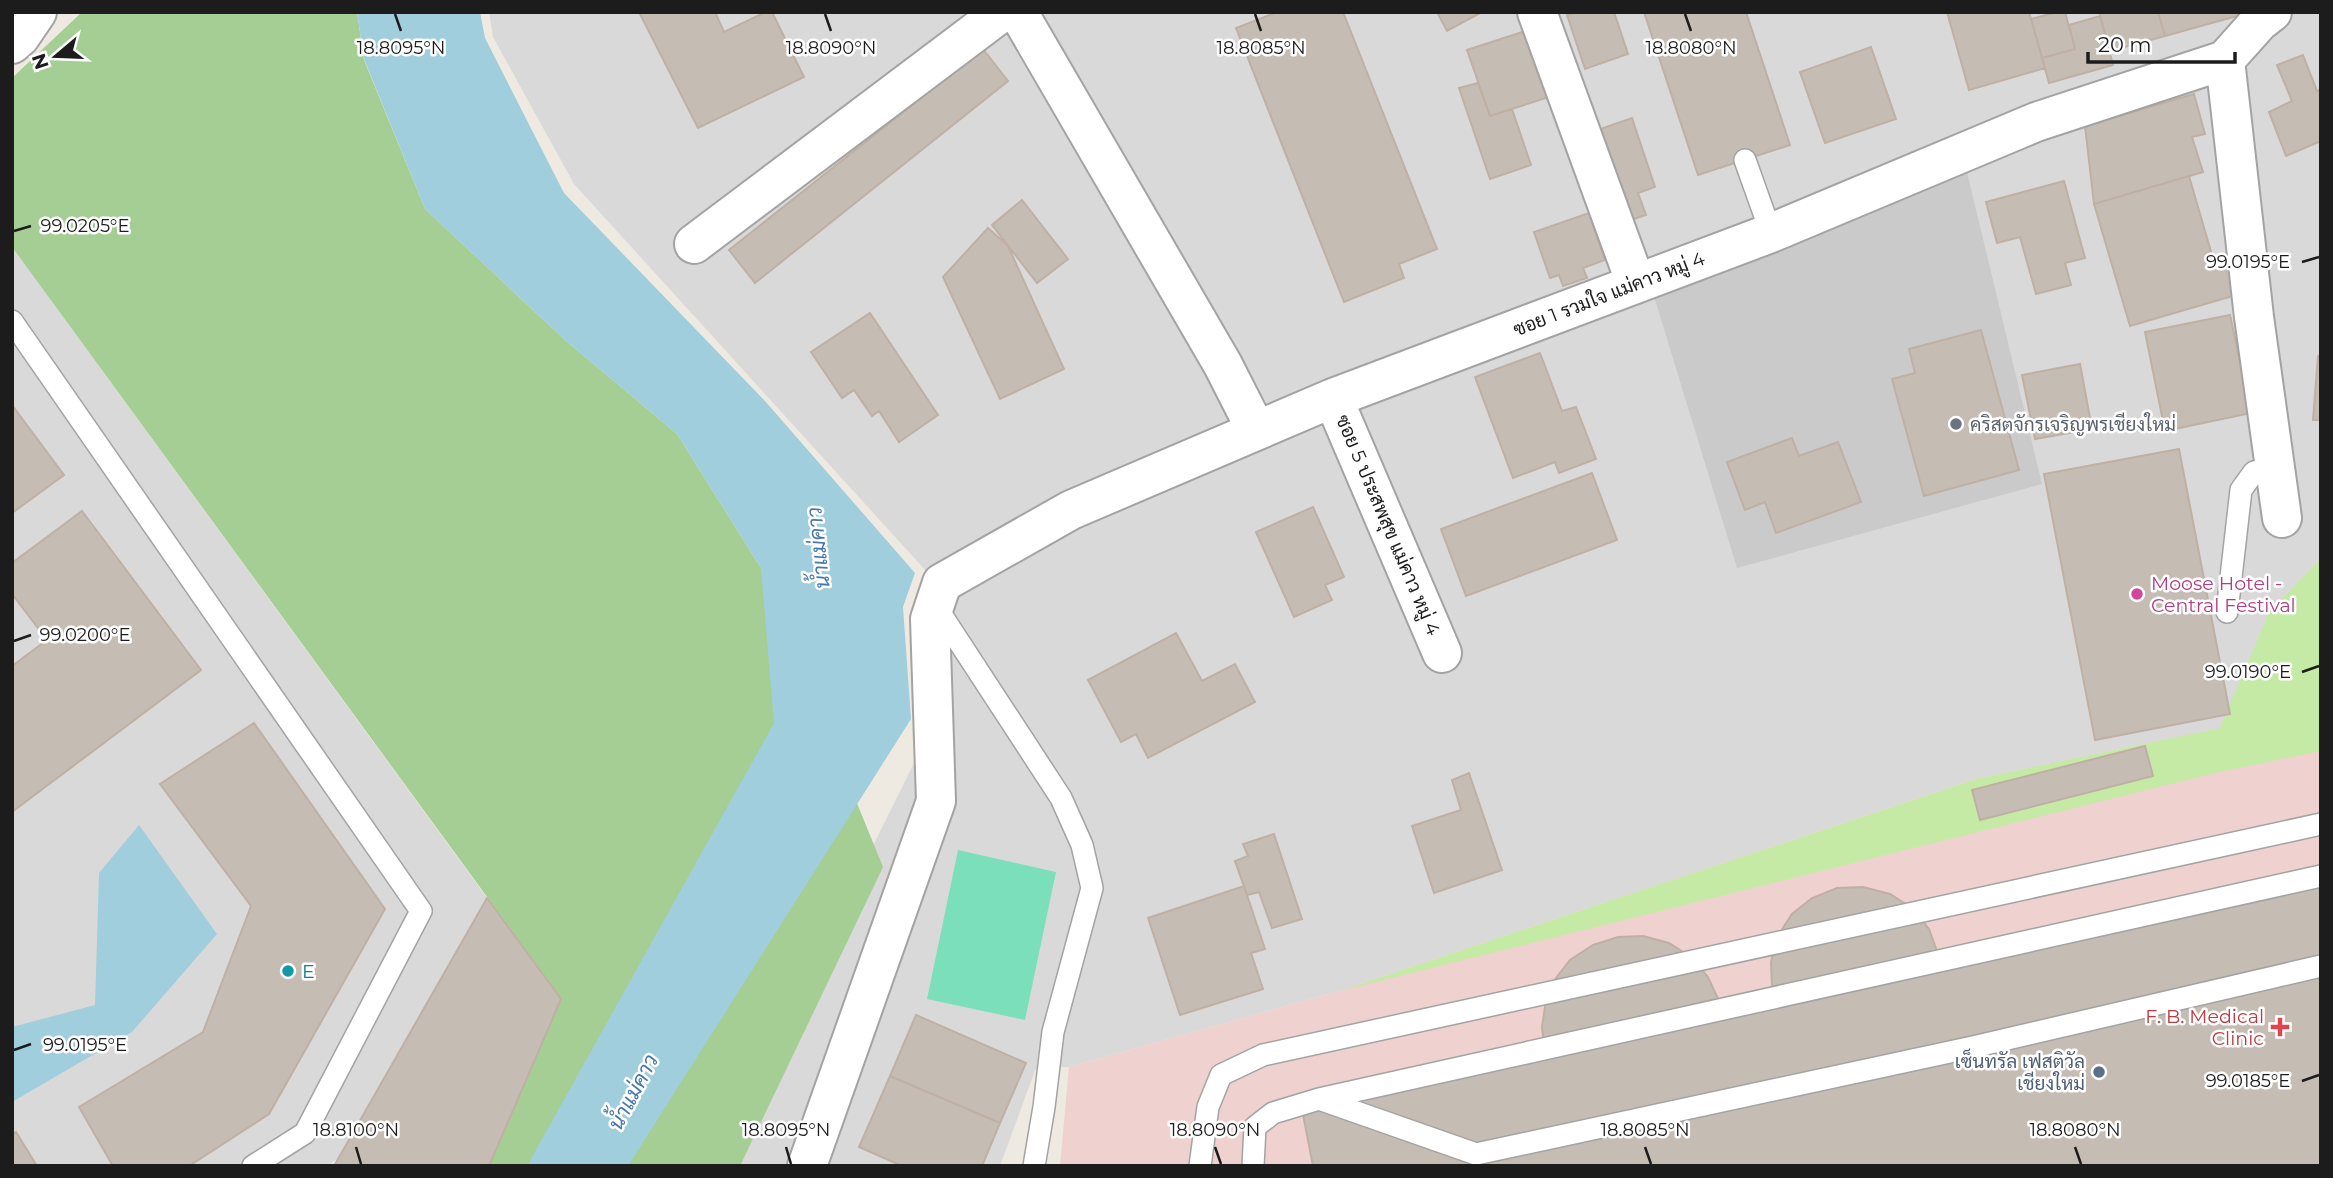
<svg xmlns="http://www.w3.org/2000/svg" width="2333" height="1178" font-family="Montserrat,Sarabun,sans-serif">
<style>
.residential{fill:#dad9d9}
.commercial{fill:#efd1cf}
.religious{fill:#cacaca}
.grass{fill:#c5eaa5}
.forest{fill:#a4ce94}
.pitch{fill:#7cdfbb}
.water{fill:#a0cedd}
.building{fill:#c5bcb4;stroke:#bfb0a3;stroke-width:2}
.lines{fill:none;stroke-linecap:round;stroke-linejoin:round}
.service-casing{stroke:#a3a3a3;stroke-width:24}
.minor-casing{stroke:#a3a3a3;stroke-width:42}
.service{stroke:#fff;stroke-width:21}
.minor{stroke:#fff;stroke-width:38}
.ticks{fill:none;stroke:#1c1c1c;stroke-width:2.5}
.worship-dot{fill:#6b7280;stroke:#fff;stroke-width:2.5}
.hotel-dot{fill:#d1479c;stroke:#fff;stroke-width:2.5}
.culture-dot{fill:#0f9aa8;stroke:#fff;stroke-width:2.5}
.health-dot{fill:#e0444e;stroke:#fff;stroke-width:2.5}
.service-dot{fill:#5c6f8a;stroke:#fff;stroke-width:2.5}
.labels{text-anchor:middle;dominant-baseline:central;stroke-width:5;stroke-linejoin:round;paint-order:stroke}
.street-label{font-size:19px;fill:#1c1c1c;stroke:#fff}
.worship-label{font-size:19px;fill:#5b616d;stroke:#fff;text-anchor:start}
.hotel-label{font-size:19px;fill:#b23c85;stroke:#fff;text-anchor:start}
.culture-label{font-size:19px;fill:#0d838f;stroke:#fff;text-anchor:start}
.health-label{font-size:19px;fill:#be3a42;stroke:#fff;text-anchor:end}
.service-label{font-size:19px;fill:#4e5e75;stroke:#fff;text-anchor:end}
.water-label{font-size:21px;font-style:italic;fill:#4778ac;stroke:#fff}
.ticks-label{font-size:18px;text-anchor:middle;fill:#1c1c1c;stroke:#fff;stroke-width:5;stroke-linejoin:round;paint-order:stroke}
</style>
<rect width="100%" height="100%" fill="#eeeae1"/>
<path class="residential" d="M 489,12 L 2321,12 L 2321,558 L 2269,612 L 2221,728 L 1976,779 L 1339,991 L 1069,1067 L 1036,1068 L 1000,1166 L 714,1166 L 922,747 L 927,572 L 574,184 L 493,37 Z
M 12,247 L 487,898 L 337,1159 L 327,1166 L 12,1166 Z"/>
<path class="commercial" d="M 2321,558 L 2321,1166 L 1060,1166 L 1069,1067 L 1339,991 L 1976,779 L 2221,728 L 2269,612 Z"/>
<path class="religious" d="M 1966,168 L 2042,484 L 1737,568 L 1653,293 Z"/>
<path class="grass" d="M 2321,558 L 2321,751 L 2219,772 L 1339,991 L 1976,779 L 2220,728 L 2269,612 Z"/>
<path class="forest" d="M 82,12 L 357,12 L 364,60 L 425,209 L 565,340 L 677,434 L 761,568 L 883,867 L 740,1166 L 489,1166 L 561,998 L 12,247 L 12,78 Z"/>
<path class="pitch" d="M 958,850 L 1056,872 L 1025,1020 L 927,999 Z"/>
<path class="water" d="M 357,12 L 480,12 L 485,38 L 564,193 L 765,401 L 915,573 L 903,607 L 911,719 L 628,1166 L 527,1166 L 774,723 L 761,568 L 677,434 L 565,340 L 425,209 L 364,59 Z
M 139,825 L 217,934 L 132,1032 L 12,1102 L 12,1027 L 95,1005 L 99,873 Z"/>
<path class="building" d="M 639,12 L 715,12 L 724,32 L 766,12 L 772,12 L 804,77 L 698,128 Z
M 1277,12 L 1343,12 L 1437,249 L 1399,264 L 1404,278 L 1344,302 L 1236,28 Z
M 1437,12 L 1482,12 L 1447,31 Z
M 1576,12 L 1614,12 L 1628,54 L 1585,69 L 1567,15 Z
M 1644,12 L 1746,12 L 1790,145 L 1698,175 Z
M 1947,12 L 2029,12 L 2045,68 L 1969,90 Z
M 2057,12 L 2065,12 L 2075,49 L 2042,58 L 2031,19 Z
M 2099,12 L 2158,12 L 2165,36 L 2110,51 Z
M 2158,12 L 2247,12 L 2248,13 L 2165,36 Z
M 2100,16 L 2113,65 L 2049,83 L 2042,58 L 2075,49 L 2069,25 Z
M 1535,28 L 1558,94 L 1490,116 L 1467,50 Z
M 1871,47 L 1896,119 L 1825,143 L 1800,72 Z
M 983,49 L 1008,81 L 755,283 L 729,250 Z
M 2303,55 L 2317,91 L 2321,89 L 2321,141 L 2286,156 L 2269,112 L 2292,101 L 2277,65 Z
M 1478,83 L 1490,116 L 1512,109 L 1531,165 L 1490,179 L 1459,88 Z
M 2194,94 L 2205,134 L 2192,137 L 2203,172 L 2094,204 L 2085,126 Z
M 1632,118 L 1655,187 L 1638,193 L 1646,215 L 1613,226 L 1583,135 Z
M 2189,176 L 2214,262 L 2226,258 L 2236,295 L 2130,326 L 2094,204 Z
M 2064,181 L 2085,258 L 2065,263 L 2071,285 L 2036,294 L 2020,237 L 1997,243 L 1986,202 Z
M 1022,200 L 1068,259 L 1037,283 L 992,225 Z
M 1589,213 L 1605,260 L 1583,268 L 1587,278 L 1563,286 L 1559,275 L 1550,278 L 1534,232 Z
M 988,228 L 1008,246 L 1064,369 L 1000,399 L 943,277 Z
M 870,313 L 938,415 L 899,442 L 879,411 L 872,416 L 854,390 L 842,398 L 811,352 Z
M 2230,315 L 2251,413 L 2165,431 L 2145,332 Z
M 1981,330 L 2019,470 L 1924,496 L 1892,379 L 1915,373 L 1909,349 Z
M 1540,353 L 1562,411 L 1576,407 L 1596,459 L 1559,473 L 1555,462 L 1513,478 L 1475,377 Z
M 2318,356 L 2321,356 L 2321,420 L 2313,420 Z
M 2080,364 L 2092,429 L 2035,439 L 2022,375 Z
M 12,405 L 64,475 L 12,513 Z
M 1792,438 L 1799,456 L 1838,442 L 1861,502 L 1776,533 L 1765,502 L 1745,510 L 1727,462 Z
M 2179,449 L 2230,714 L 2095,740 L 2044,474 Z
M 1592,473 L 1617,540 L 1466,596 L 1441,529 Z
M 1313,507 L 1344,577 L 1325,585 L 1332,600 L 1294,617 L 1256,532 Z
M 82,511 L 201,670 L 12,812 L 12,666 L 47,640 L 12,594 L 12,563 Z
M 1176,633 L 1202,681 L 1235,664 L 1255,702 L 1148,758 L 1136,734 L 1121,742 L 1088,680 Z
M 254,723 L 385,909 L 269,1114 L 189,1166 L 113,1166 L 79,1107 L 203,1032 L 251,906 L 160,784 Z
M 2145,746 L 2153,776 L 1980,820 L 1972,790 Z
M 1469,773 L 1502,870 L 1434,893 L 1412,826 L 1461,810 L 1452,780 Z
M 1274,834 L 1302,919 L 1272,928 L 1259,892 L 1247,895 L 1235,861 L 1248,856 L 1243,844 Z
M 2321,882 L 2321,1166 L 1313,1166 L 1299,1094 L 1544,1046 L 1542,1027 L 1546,1000 L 1553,982 L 1570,960 L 1593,945 L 1618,937 L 1643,936 L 1669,943 L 1691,957 L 1708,977 L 1719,1001 L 1772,988 L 1771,962 L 1777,937 L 1792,914 L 1812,898 L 1837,888 L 1863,887 L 1890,894 L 1912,908 L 1929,929 L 1938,954 Z
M 1244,886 L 1265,949 L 1251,953 L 1263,989 L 1180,1015 L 1148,918 Z
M 487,898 L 561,999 L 489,1166 L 334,1166 Z
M 916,1015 L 1026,1063 L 1000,1123 L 890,1076 Z
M 890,1076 L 1000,1123 L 982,1166 L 902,1166 L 859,1147 Z
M 16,1132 L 37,1166 L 12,1166 L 12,1135 Z"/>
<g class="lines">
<defs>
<path id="service" d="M 1745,160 L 1771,233
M 12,321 L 421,911 L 305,1133 L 253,1166
M 935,605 L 1061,798 L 1082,845 L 1092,888 L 1053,1032 L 1044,1107 L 1034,1166
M 2227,612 L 2241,490 L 2254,472 L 2275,466
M 1319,1099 L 2321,876
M 1200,1166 L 1208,1107 L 1221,1075 L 1263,1055 L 2321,824
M 1253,1166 L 1255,1127 L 1273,1113 L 1319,1099 L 1476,1154 L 1973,1047 L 2321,966"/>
<path id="minor" d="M 1018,12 L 1223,365 L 1256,430
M 1537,12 L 1636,284
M 12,44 L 20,37 L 37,12
M 2225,60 L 2254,317 L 2282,518
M 694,244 L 1002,12
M 1333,398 L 1442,653
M 807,1166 L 936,801 L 930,619 L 942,583 L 1071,510 L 1333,398 L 1771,233 L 2036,122 L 2225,60 L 2259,22 L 2272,12"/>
</defs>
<use href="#service" class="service-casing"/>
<use href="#minor" class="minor-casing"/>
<use href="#service" class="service"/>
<use href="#minor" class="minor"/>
</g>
<path class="ticks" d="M 395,14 L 401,31M 825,14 L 831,31M 1255,14 L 1261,31M 1685,14 L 1691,31M 14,231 L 31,226M 2302,262 L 2319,257M 14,641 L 31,635M 2302,672 L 2319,666M 14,1050 L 31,1044M 2302,1081 L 2319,1075M 356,1147 L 361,1164M 786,1147 L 791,1164M 1215,1147 L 1221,1164M 1645,1147 L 1651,1164M 2075,1147 L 2081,1164"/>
<circle class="worship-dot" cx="1956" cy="424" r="7"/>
<circle class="hotel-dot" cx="2137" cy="594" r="7"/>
<circle class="culture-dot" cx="288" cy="971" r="7"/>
<path class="health-dot" d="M2276.5 1016.5h7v7h7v7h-7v7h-7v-7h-7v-7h7z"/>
<circle class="service-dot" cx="2099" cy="1072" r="7"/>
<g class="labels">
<g class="street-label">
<text transform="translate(1609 294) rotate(-21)">ซอย 1 รวมใจ แม่คาว หมู่ 4</text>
<text transform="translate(1388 525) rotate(67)">ซอย 5 ประสพสุข แม่คาว หมู่ 4</text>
</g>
<g class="worship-label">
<text x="1970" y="424">คริสตจักรเจริญพรเชียงใหม่</text>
</g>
<g class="hotel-label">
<text x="2151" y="583">Moose Hotel -<tspan x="2151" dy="22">Central Festival</tspan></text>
</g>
<g class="culture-label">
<text x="302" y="971">E</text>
</g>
<g class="health-label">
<text x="2264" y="1016">F. B. Medical<tspan x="2264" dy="22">Clinic</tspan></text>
</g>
<g class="service-label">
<text x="2085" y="1061">เซ็นทรัล เฟสติวัล<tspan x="2085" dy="22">เชียงใหม่</tspan></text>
</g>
<g class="water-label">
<text transform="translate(818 548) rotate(-96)">น้ำแม่คาว</text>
<text transform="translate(633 1092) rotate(-62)">น้ำแม่คาว</text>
</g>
</g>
<g class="ticks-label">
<text x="401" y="54">18.8095°N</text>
<text x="831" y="54">18.8090°N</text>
<text x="1261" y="54">18.8085°N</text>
<text x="1691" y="54">18.8080°N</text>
<text x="85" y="232">99.0205°E</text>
<text x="2248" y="268">99.0195°E</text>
<text x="85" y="641">99.0200°E</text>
<text x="2248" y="678">99.0190°E</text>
<text x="85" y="1051">99.0195°E</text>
<text x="2248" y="1087">99.0185°E</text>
<text x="356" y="1136">18.8100°N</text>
<text x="786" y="1136">18.8095°N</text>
<text x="1215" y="1136">18.8090°N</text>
<text x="1645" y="1136">18.8085°N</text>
<text x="2075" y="1136">18.8080°N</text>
</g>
<rect width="2333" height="1178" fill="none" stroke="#1c1c1c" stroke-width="28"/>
<g transform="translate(56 56) rotate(251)" stroke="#ffffff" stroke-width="5" paint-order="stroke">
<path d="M0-5L12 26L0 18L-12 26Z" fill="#1c1c1c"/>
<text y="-10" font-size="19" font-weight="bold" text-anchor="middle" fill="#1c1c1c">N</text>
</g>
<path d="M2088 52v10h147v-10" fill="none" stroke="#1c1c1c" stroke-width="3.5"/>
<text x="2098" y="52" font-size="21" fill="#1c1c1c" stroke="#ffffff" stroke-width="5" paint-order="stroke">20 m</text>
</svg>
